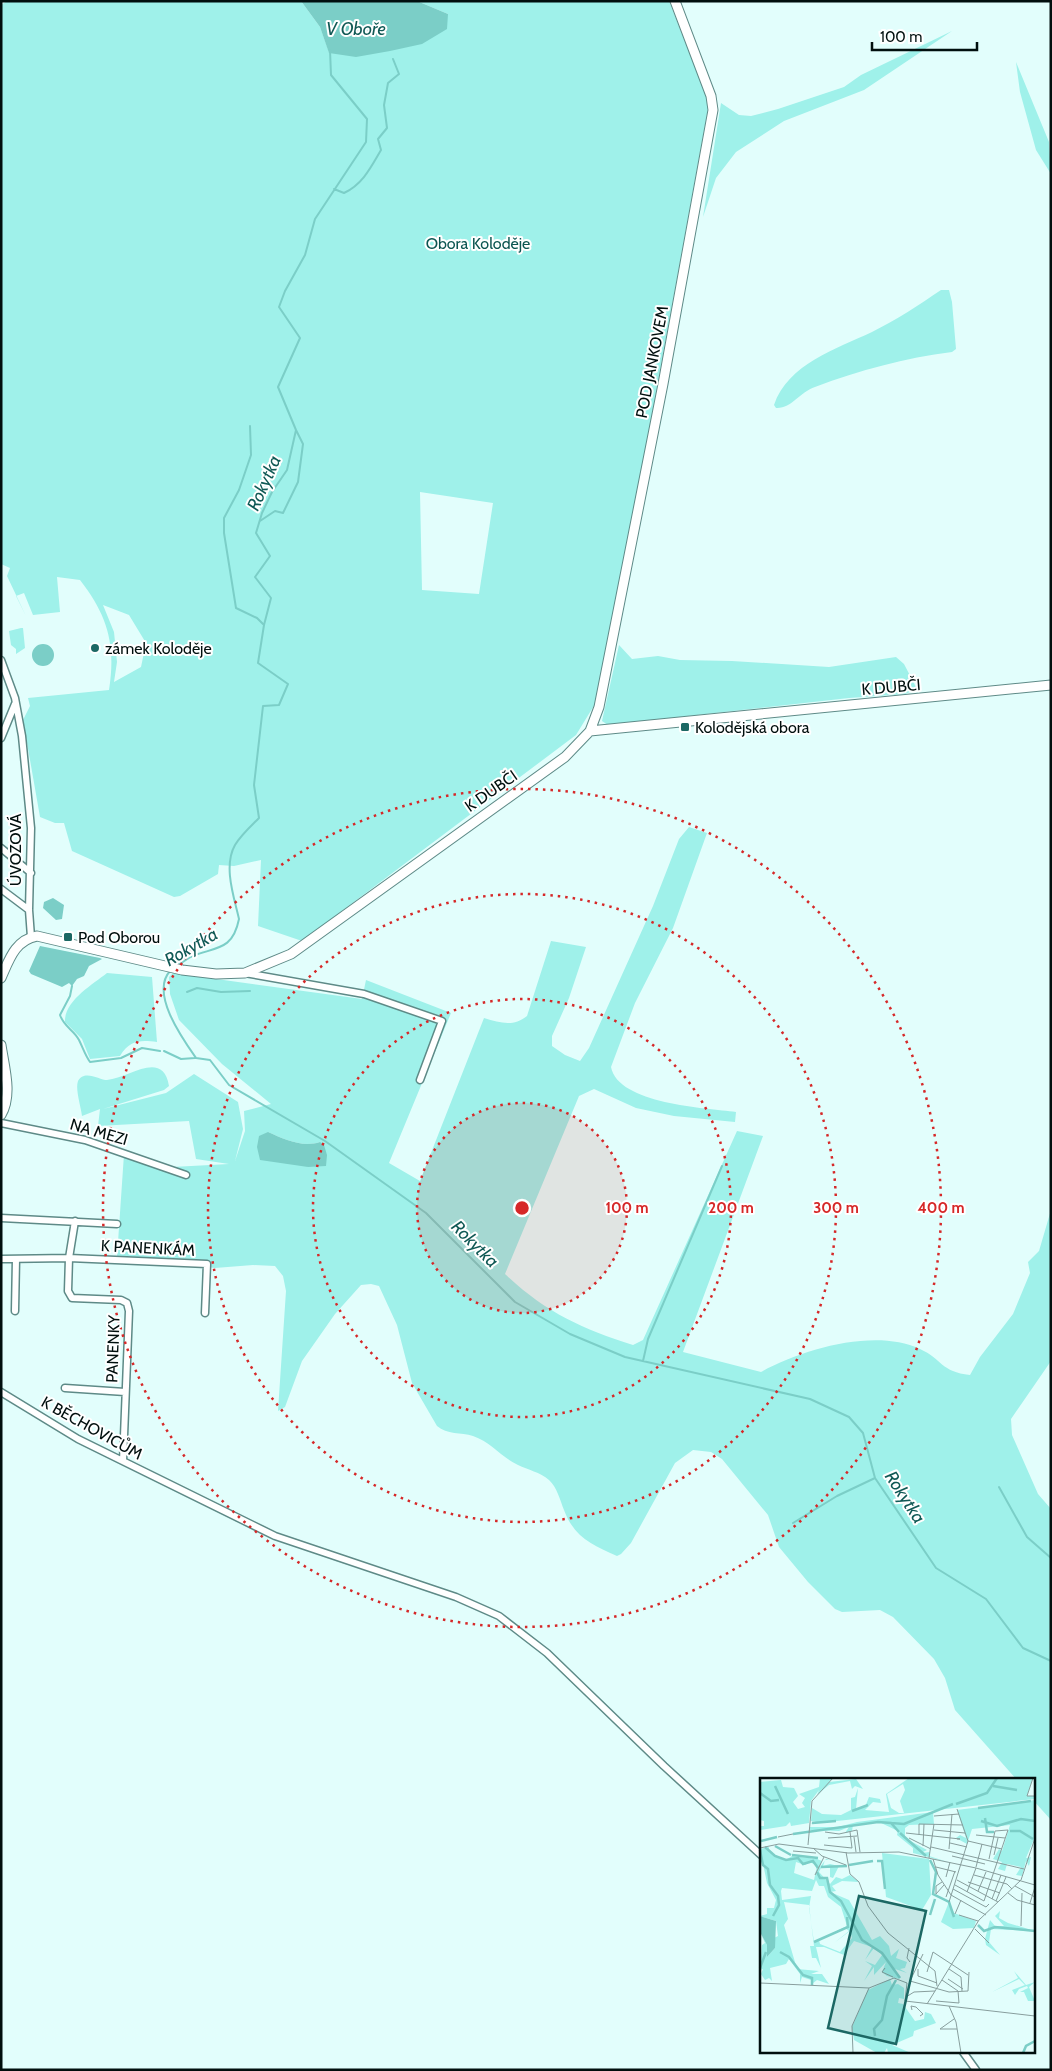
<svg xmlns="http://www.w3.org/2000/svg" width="1052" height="2071" font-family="Cabin,sans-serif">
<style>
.green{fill:#9ff1ea;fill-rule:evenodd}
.water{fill:#7bcec7}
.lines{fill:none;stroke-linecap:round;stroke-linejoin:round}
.stream{stroke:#7bcec7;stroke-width:2}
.street-casing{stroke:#5e8a87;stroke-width:9}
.secondary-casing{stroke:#5e8a87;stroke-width:11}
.street{stroke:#fff;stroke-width:6}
.secondary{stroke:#fff;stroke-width:9}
.ring{fill:none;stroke:#d62828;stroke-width:2.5;stroke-dasharray:2.5 5}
.poi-dot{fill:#1c6864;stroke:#fff;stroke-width:2}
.labels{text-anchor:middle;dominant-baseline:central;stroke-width:4;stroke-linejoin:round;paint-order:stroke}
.park-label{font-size:16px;fill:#0c5652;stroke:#fff}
.street-label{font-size:16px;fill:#010f0e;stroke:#fff}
.poi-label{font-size:16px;fill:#010f0e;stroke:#fff;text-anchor:start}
.water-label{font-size:18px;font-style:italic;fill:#105955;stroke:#fff}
.inset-river{fill:none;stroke:#7bcec7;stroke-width:2.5}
.inset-road{fill:none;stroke:#889e9d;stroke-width:1}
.view{fill:#1c6864;fill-opacity:0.15;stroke:#1c6864;stroke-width:2.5}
.inset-edge{fill:none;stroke:#010f0e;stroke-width:2.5}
.centre{fill:#d62828;stroke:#fff;stroke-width:2.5}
.ring-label{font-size:15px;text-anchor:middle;font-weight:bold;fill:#d62828;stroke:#fff;stroke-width:4;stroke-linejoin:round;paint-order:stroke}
</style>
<rect width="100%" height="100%" fill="#e2fefc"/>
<path class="green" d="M 7,1 L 301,1 L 320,27 L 329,52 L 448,14 L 417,1 L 669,1 L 709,103 L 648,437 L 595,704 L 576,735 L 302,941 L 258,926 L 261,860 L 234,866 L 219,865 L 218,874 L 180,896 L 174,897 L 72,851 L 64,823 L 55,823 L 40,817 L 23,720 L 30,706 L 28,698 L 109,690 C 116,645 108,616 80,580 L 57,577 L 60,612 L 33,615 L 24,593 L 16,596 L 26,616 L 7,576 L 10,568 L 1,564 L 1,5 ZM 420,492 L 493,503 L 479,594 L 422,590 ZM 103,605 L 129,615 L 146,643 L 141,667 L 114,682 L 117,662 L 114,632 Z
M 952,31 L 864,90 L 784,121 L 736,152 L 716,178 L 703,217 L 721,103 L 739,115 L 751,116 L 778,109 L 844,87 L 861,75 Z
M 1016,62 L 1049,142 L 1051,174 L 1036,150 L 1020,92 Z
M 941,290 L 949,290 L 952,302 L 956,349 L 952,352 C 905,358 860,370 815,387 C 800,392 791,409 776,408 L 774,405 C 788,364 836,349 872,332 C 896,320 919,305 941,290 Z
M 21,628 L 23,628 L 25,648 L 16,654 L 16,649 L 11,645 L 9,631 Z
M 619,645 L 632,659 L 658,656 L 680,660 L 732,661 L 829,667 L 896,657 L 904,664 L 917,689 L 905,694 L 849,698 L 608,725 L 602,721 Z
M 689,827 L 707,833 L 673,928 L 635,1003 L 611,1067 C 618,1104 706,1108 736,1112 L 735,1122 L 674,1116 L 636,1108 L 594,1089 L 579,1096 L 505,1274 C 545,1312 582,1329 633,1345 L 643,1340 L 737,1131 L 763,1136 L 683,1352 L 761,1372 C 803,1349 875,1328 920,1349 C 942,1359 941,1372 970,1375 L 980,1357 L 1013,1314 L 1030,1273 L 1028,1262 L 1039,1251 L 1051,1210 L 1051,1361 L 1011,1419 L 1012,1435 L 1038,1494 L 1051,1509 L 1051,1820 L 1033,1800 L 1033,1780 L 1017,1780 L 955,1710 L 945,1678 L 934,1659 L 893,1617 L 880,1610 L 842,1612 L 835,1609 L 808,1582 L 779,1547 L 768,1515 L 722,1459 L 711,1452 L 693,1450 L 675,1463 L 631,1543 L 621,1554 L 617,1556 C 592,1545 574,1537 564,1510 C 560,1500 557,1487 549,1480 C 540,1472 528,1470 518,1465 C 501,1457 491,1442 473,1436 C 461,1432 447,1435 437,1426 L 412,1383 L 397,1325 L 379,1286 L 371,1284 L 361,1285 L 335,1314 L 302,1361 L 285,1407 L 278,1411 L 286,1291 L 283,1276 L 275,1266 L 253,1265 L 215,1268 L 117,1257 L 124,1154 L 172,1167 L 229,1164 L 196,1159 L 189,1121 L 98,1126 L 100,1109 L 82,1116 C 81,1107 75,1089 78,1081 C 84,1069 100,1080 107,1080 C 129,1078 163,1049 169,1086 L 164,1090 L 103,1109 L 166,1093 L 194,1074 L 238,1102 L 243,1129 L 235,1161 L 245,1131 L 244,1111 L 271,1104 L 222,1064 L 179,1020 L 170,994 L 169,977 L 173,973 L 362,999 L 366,980 L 451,1013 L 389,1163 L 420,1181 L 484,1018 C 501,1023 513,1027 527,1016 L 551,941 L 586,947 L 569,998 L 552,1036 L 552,1046 L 565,1055 L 580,1061 L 589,1048 L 653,906 L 679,839 ZM 268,1132 C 284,1139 302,1148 320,1142 L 308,1167 Z
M 107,973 L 152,977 L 157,1042 C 140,1040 130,1040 120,1056 L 90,1059 L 82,1039 L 65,1022 C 64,1001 92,985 107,973 Z"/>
<path class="water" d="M 301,1 L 417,1 L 448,14 L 447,29 L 422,44 L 390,51 L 356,57 L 329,53 L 320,27 Z
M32 655a11 11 0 1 1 22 0a11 11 0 1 1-22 0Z
M 53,898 L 64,905 L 62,919 L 56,920 L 43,908 L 44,902 Z
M 40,946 L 100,958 L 102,959 L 89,966 L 84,976 L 77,979 L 72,986 L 69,983 L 62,987 L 31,974 L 29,971 Z
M 268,1132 C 284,1139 302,1148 320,1142 L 324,1145 L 327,1155 L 326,1166 L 308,1167 L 260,1160 L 257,1147 L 259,1136 Z"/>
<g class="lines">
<path class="stream" d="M 334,189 L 344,193 C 363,184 371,167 381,150 L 378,139 L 387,128 L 384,105 L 388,83 L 399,74 L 393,59
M 250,426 L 251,455 L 239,490 L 224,518 L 224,533 L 236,608 L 257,618 L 263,624
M 260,521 L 275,511 L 283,513 L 298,482 L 303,444 L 296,430
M 178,965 C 183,962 189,957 195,955 C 218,947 233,949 239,919 C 234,897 223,866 235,845 C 241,835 251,826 259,818 L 254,785 L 263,706 L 279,705 L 288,684 L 258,663 L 264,625 L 271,598 L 255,577 L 270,556 L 256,533 L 262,513 L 272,492 L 287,470 L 296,430 L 278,387 L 300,338 L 279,307 L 285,291 L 305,255 L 315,219 L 366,142 L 367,119 L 331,75 L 330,50
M 170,971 C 150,993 182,1038 196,1058 L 210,1060 L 229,1085 L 325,1141 L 426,1213 L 515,1302 L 570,1334 L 625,1357 L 810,1399 L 849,1417 L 863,1433 L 875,1478 L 936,1568 L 986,1599 L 1023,1648 L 1051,1661
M 72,986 L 70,996 L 60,1015 C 64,1027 74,1030 79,1040 C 83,1048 85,1055 90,1062 L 121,1058 L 142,1048 L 160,1051
M 187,992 L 197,988 L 221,992 L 250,991
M 164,1051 L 181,1059 L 195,1058
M 643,1361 L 648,1339 L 722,1166
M 999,1487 L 1027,1537 L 1051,1558
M 793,1523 L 837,1496 L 875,1478"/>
<defs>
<path id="street" d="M 1,660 L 15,698 L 22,736 L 31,828 L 29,910 L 31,937
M 1,738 L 15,704
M 1,848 L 31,873
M 1,889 L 29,910
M 245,973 L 364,994 L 442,1021 L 420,1080
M 1,1123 L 85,1140 L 186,1175
M 1,1218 L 117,1224
M 1,1259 L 69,1258 L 75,1221
M 15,1311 L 16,1259
M 65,1388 L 125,1392
M 1,1392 L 78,1439 L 275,1536 L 456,1597 L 499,1616 L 547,1653 L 664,1766 L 761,1855
M 123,1461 L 129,1311 L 127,1303 L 121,1300 L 72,1298 L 68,1291 L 69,1258 L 207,1264 L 205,1313
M 963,2052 L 976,2070"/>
<path id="secondary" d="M 590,731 L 1051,685
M 1,978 C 9,960 15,940 37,936 L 182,970 L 216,974 L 245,973 L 291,954 L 565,757 L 590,731 L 599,707 L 663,384 L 713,110 L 711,96 L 675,1
M 1,1045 C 4,1066 13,1095 1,1115"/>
</defs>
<use href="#street" class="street-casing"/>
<use href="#secondary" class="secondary-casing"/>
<use href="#street" class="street"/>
<use href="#secondary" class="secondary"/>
</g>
<circle cx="522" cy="1208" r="105" fill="#d62828" fill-opacity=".12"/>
<g class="ring">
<circle cx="522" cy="1208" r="105"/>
<circle cx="522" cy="1208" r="209"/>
<circle cx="522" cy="1208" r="314"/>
<circle cx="522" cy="1208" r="419"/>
</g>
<g class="poi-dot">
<circle cx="95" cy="648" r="5"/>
<rect x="680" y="722" width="10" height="10" rx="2.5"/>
<rect x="63" y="932" width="10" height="10" rx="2.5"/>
</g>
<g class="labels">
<g class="park-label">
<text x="478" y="243">Obora Koloděje</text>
</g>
<g class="street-label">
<text transform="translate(652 362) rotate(-79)">POD JANKOVEM</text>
<text transform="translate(891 687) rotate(-5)">K DUBČI</text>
<text transform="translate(491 791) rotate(-35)">K DUBČI</text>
<text transform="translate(15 850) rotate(-90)">ÚVOZOVÁ</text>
<text transform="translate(99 1132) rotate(16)">NA MEZI</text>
<text transform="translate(148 1248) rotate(3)">K PANENKÁM</text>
<text transform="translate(113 1349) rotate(-88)">PANENKY</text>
<text transform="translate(92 1428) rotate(29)">K BĚCHOVICŮM</text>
</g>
<g class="poi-label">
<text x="105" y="648">zámek Koloděje</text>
<text x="695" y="727">Kolodějská obora</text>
<text x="78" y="937">Pod Oborou</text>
</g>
<g class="water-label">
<text x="356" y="29">V Oboře</text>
<text transform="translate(264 483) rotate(-66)">Rokytka</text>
<text transform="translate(191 947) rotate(-30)">Rokytka</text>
<text transform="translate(475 1244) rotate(45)">Rokytka</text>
<text transform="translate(905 1497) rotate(57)">Rokytka</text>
</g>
</g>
<g transform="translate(760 1778)">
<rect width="275" height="275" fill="#e2fefc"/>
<path d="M 60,0 L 73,0 L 69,4 L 96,1 L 103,11 L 95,8 L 92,11 L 90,3 L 69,7 L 57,17 L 59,12 L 51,23 L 49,45 L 31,48 L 30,44 L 26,48 L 0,52 L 0,48 L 4,48 L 4,43 L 0,42 L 0,4 L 21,2 L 23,9 L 34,10 L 38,18 L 33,24 L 38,31 L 45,29 L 42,25 L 45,20 L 39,16 L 59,9 ZM 149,0 L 273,0 L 267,18 L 275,18 L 275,21 L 50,46 L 57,44 L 51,43 L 52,30 L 62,36 L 81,37 L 91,32 L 91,20 L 95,19 L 98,10 L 96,31 L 105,29 L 109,19 L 120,21 L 121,25 L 113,24 L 105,32 L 129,34 L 126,16 ZM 143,6 L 145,12 L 140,23 L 144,35 L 139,35 L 131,30 L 127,16 ZM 275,22 L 275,59 L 266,80 L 271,79 L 269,88 L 266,83 L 262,98 L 256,97 L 261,89 L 247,86 L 245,93 L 238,91 L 242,84 L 233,81 L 239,71 L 242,73 L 250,47 L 212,51 L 207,66 L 196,60 L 200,57 L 206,60 L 197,32 ZM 173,34 L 174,46 L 149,47 L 145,50 L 145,60 L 167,72 L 161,75 L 170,74 L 169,78 L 191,85 L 153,75 L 153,70 L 137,57 L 138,53 L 119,44 L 93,47 L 92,53 L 85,55 L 89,49 L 79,53 L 49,52 L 49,49 L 78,49 L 97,44 ZM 9,69 L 9,74 L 26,82 L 32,78 L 57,81 L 62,83 L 60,89 L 66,81 L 70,82 L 65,82 L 63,88 L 70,86 L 79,88 L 73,100 L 70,99 L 70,88 L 61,90 L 59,94 L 70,106 L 76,99 L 82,101 L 90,97 L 99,104 L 82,103 L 72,108 L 76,113 L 70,114 L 89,122 L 112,162 L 120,158 L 129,168 L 131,178 L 139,171 L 136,180 L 147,184 L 145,190 L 140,191 L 147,195 L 135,191 L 139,201 L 127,198 L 122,194 L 126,184 L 114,197 L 114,189 L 104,203 L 112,188 L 105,183 L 115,187 L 122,177 L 114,170 L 105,182 L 112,169 L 94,163 L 84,177 L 64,169 L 56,169 L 61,190 L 56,180 L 52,180 L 50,168 L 54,168 L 49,127 L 24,124 L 28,141 L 24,147 L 37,191 L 59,193 L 51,196 L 62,196 L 69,206 L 57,202 L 52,206 L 51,202 L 42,199 L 40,205 L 40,196 L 29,181 L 26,186 L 10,190 L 12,203 L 9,200 L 5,202 L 1,196 L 3,191 L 0,192 L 2,167 L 5,165 L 0,154 L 7,167 L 7,179 L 15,170 L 12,161 L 18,158 L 16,143 L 0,138 L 7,136 L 7,130 L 14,130 L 16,122 L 7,105 L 0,71 ZM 36,84 L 45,87 L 50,84 L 57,88 L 54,102 L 34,95 ZM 56,102 L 59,108 L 64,108 L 68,119 L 81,129 L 87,148 L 54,164 L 49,130 L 51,118 L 22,122 L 21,113 L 22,110 L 52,113 ZM 85,150 L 89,153 L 74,165 L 90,153 L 92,160 L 80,174 L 60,166 L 59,162 ZM 122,75 L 169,81 L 171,117 L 162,132 L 126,119 ZM 189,124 L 194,135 L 216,143 L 214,150 L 193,151 L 181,144 ZM 240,133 L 239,140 L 248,145 L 275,153 L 231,151 L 229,164 L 240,177 L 226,167 L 225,161 L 230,142 L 235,148 L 244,148 L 235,138 ZM 254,193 L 266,207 L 275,204 L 269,209 L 275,223 L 268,223 L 264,214 L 260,214 L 268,210 L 267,208 L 259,211 L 255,217 L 252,212 L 265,207 L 259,201 L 232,214 L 258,200 ZM 130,201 L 132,207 L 138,206 L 144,210 L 144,221 L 139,220 L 138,225 L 143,226 L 155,243 L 164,241 L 165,234 L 171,236 L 176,245 L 154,253 L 153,258 L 132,267 L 151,275 L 128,275 L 127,270 L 124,275 L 117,275 L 94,262 L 92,249 L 108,212 Z" fill="#9ff1ea" fill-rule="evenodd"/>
<path d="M 0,138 L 16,143 L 15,170 L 7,179 L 7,167 L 0,154 Z" fill="#7bcec7"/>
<path class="inset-river" d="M 15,8 L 28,36M 233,8 L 257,12M 0,15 L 11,23 L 19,22M 196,26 L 227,15 L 237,0M 218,30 L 271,23M 92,33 L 108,27M 225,40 L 227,54 L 234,54M 221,43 L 237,48 L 261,41 L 275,43M 52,45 L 76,43M 131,45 L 144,46 L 193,26M 250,53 L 260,53 L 273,61M 140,55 L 166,78M 33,56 L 118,44 L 131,45 L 139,54M 1,63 L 17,59M 15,68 L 31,77M 5,69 L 15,78 L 26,82 L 38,80 L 43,86 L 53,83 L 58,90M 0,72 L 3,87 L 8,91 L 10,107 L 18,118 L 19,127 L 13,138M 32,77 L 58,80M 170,82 L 176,94 L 173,116 L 189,124 L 194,139M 117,83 L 122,83 L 125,111M 89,87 L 113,83M 61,89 L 87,88M 57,94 L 60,100 L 67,100 L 70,114 L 81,123 L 102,162 L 122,175 L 140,200M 170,137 L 175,121M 218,147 L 224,153 L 235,149 L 275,153M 54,164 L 88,149 L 87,139M 20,174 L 29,179 L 43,197 L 52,200 L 52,207M 0,190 L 6,174M 115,258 L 114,251 L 122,242 L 127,218 L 136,202M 263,275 L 266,268 L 275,263"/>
<path class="inset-road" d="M 273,0 L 267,18 L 275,18M 174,38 L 199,36M 174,52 L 205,55M 65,54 L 79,56 L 97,52 L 100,74M 90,54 L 92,70M 146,55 L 200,61 L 197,61M 159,57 L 159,46 L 203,47M 216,57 L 245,60M 18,59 L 33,56M 94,59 L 96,74M 68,60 L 97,58M 149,60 L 171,71M 208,63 L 242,71M 190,65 L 207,69M 48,67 L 52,23 L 73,0M 64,67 L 92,70M 163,68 L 164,46M 171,69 L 264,91M 0,70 L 19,66 L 88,75 L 139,74 L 216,90 L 275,107M 53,70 L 62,78 L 86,87M 189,71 L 192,36M 33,73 L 56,75M 86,74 L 90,96 L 99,104 L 108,128 L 128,155 L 175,193 L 177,208M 234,77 L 238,60M 192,78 L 225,86M 169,80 L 174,46M 173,81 L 178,97 L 191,117 L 226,137M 176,89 L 196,94M 216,89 L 222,66M 55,97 L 64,79M 214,97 L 247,106 L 252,111M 186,99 L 190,84M 197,102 L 238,124M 182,104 L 176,108 L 176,116 L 184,107M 208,104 L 240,115M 195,107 L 224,123M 255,108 L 275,119M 193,111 L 226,129 L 229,126M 218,113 L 226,94M 207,114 L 216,90M 248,115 L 257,122 L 275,127M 186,119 L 195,93M 232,121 L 241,97M 224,123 L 248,52 L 235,53 L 229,81M 236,123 L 246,99M 189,124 L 208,63 L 197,31M 270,125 L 275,109M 195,136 L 201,122M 199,137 L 218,143M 261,148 L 262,115M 215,151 L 229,165M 149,170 L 147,180 L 150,184M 125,190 L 122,194 L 133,199M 158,191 L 158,198 L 177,205M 189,191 L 201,199 L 202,213M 167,194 L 173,174 L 208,197M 188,201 L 203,211M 150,203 L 189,214 L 208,213 L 209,194M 150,203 L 163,176M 0,205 L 109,210 L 134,200 L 147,205M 147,205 L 145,223 L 275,238M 146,219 L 154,214 L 175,213M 176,223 L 199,225 L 198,213 L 182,202M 167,226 L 219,142 L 261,102 L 275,60M 189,228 L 196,244 L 201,275M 152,232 L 151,228 L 156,229 L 163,236 L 160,238M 194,241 L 180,251 L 197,251M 93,275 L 92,248 L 109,210"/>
<path class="view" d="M 99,118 L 166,133 L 136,266 L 68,250 Z"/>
<rect width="275" height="275" class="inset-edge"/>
</g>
<circle cx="522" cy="1208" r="8" class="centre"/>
<g class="ring-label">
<text x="627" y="1213">100 m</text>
<text x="731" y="1213">200 m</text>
<text x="836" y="1213">300 m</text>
<text x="941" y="1213">400 m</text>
</g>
<rect width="1052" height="2071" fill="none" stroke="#010f0e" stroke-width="5"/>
<path d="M872 42v8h105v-8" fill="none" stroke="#010f0e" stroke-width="2.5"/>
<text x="880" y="42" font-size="15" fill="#010f0e" stroke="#ffffff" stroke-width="4" paint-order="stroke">100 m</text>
</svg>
